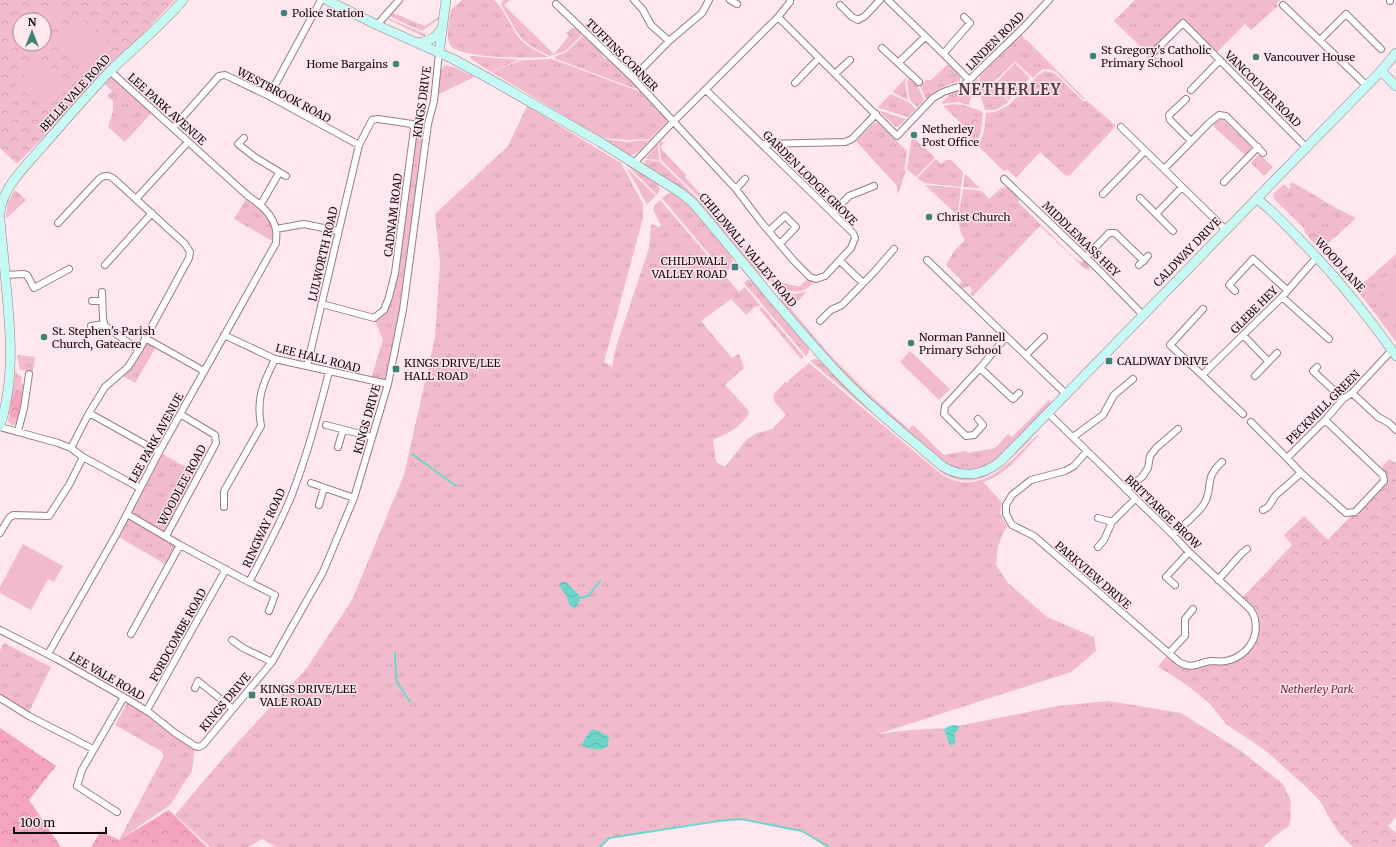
<svg xmlns="http://www.w3.org/2000/svg" width="1396" height="847" font-family="Merriweather,serif">
<style>
.grass{fill:url(#grass-tufts)}
.forest{fill:url(#forest-crowns)}
.park{fill:url(#park-crowns);fill-rule:evenodd}
.garden{fill:#f2bbcd}
.water{fill:url(#water-waves)}
.lines{fill:none;stroke-linecap:round;stroke-linejoin:round}
.stream{stroke:#6cd6c8;stroke-width:2}
.street-casing{stroke:#977e85;stroke-width:8}
.secondary-casing{stroke:#977e85;stroke-width:10}
.street{stroke:#fff;stroke-width:6}
.secondary{stroke:#c6f9f3;stroke-width:9}
.poi-dot{fill:#3d8379;stroke:#fee7ee;stroke-width:1.5}
.labels{text-anchor:middle;dominant-baseline:central;stroke-width:3;stroke-linejoin:round;paint-order:stroke}
.poi-label{font-size:11px;fill:#12090c;stroke:#fee7ee;text-anchor:start}
.street-label{font-size:11px;fill:#12090c;stroke:#fee7ee}
.park-label{font-size:11px;font-style:italic;fill:#751943;stroke:#fee7ee}
.district-label{font-size:15px;font-weight:bold;letter-spacing:1px;fill:#523c43;stroke:#fee7ee}
</style>
<defs>
<pattern id="grass-tufts" width="24" height="20" patternUnits="userSpaceOnUse"><rect width="24" height="20" fill="#f2bbcd"/><path d="M3 7l-1-3M5 7V3M7 7l1-3M15 17l-1-3M17 17v-4M19 17l1-3" fill="none" stroke="#ce9faf"/></pattern>
<pattern id="forest-crowns" width="20" height="18" patternUnits="userSpaceOnUse"><rect width="20" height="18" fill="#f5a4bf"/><path d="M2 6a3 3 0 1 1 6 0M12 15a3 3 0 1 1 6 0" fill="none" stroke="#d18ca3"/></pattern>
<pattern id="park-crowns" width="20" height="18" patternUnits="userSpaceOnUse"><rect width="20" height="18" fill="#f2bbcd"/><path d="M2 6a3 3 0 1 1 6 0M12 15a3 3 0 1 1 6 0" fill="none" stroke="#ce9faf"/></pattern>
<pattern id="water-waves" width="16" height="10" patternUnits="userSpaceOnUse"><rect width="16" height="10" fill="#6cd6c8"/><path d="M0 5q4-4 8 0t8 0" fill="none" stroke="#5db6ab"/></pattern>
</defs>
<rect width="100%" height="100%" fill="#fee7ee"/>
<path class="grass" d="M 462,0 L 494,0 C 506,11 510,28 521,40 C 528,47 539,52 548,57 C 531,58 462,59 451,46 C 444,37 450,20 451,10 Z
M 503,0 L 510,0 L 504,5 L 554,54 L 569,36 L 566,33 L 572,28 L 576,28 L 582,33 L 582,35 L 565,51 L 550,56 L 534,48 L 523,40 L 515,29 L 501,4 Z
M 1135,0 L 1280,0 L 1276,4 L 1278,6 L 1251,30 L 1245,24 L 1217,52 L 1182,19 L 1151,52 L 1163,64 L 1158,69 L 1147,57 L 1149,55 L 1114,21 Z
M 393,13 L 425,26 L 440,16 L 439,19 L 422,31 L 393,18 L 390,16 Z
M 388,18 L 423,33 L 425,34 L 425,37 L 389,20 Z
M 1021,34 L 1025,40 L 1026,39 L 1085,99 L 1083,99 L 1056,72 L 1049,69 L 1043,69 L 1033,78 L 1015,61 L 991,85 L 1009,102 L 995,110 L 985,110 L 978,87 L 980,76 Z
M 583,36 L 585,36 L 603,53 L 603,57 L 605,59 L 608,58 L 637,87 L 636,89 L 556,59 L 554,57 L 566,52 Z
M 471,56 L 519,60 L 491,72 L 470,58 Z
M 552,59 L 638,91 L 640,90 L 665,114 L 667,122 L 650,139 L 629,140 L 601,138 L 492,72 L 522,60 Z
M 948,64 L 960,76 L 960,81 C 946,85 936,89 926,99 L 920,86 L 926,80 L 931,80 Z
M 445,65 L 454,67 L 474,77 L 437,95 L 441,70 Z
M 1045,71 L 1054,73 L 1083,101 L 1087,101 L 1116,126 L 1070,175 L 1066,176 L 1040,152 L 1016,178 L 1007,169 L 1004,171 L 978,146 L 984,131 L 986,113 L 995,112 L 1009,105 L 1038,75 Z
M 113,74 L 154,110 L 125,142 L 108,127 L 113,111 L 113,101 L 107,96 L 112,91 L 105,84 Z
M 907,77 L 905,82 L 908,100 L 892,92 Z
M 909,77 L 918,86 L 924,100 L 917,107 L 910,100 L 907,82 Z
M 978,78 L 976,86 L 980,96 L 971,97 L 969,105 L 959,102 L 941,104 L 950,94 L 968,87 Z
M 891,94 L 909,102 L 916,109 L 908,117 L 879,108 L 878,107 Z
M 952,104 L 964,105 L 983,112 L 981,132 L 975,144 L 969,137 L 967,129 L 943,106 Z
M 527,106 L 621,163 L 643,204 L 643,218 L 604,362 L 612,367 L 616,347 L 649,248 L 651,224 L 659,227 L 661,225 L 653,210 L 655,205 L 660,200 L 739,292 L 745,287 L 760,305 L 758,307 L 756,306 L 746,315 L 731,299 L 701,321 L 732,358 L 739,354 L 744,368 L 725,385 L 748,410 L 749,414 C 738,429 729,433 713,440 L 716,462 L 725,467 L 746,440 L 755,434 L 772,429 L 786,415 C 772,398 767,400 785,382 L 788,383 L 789,380 L 809,363 L 941,474 C 981,500 1011,460 1037,435 L 1038,436 C 1022,453 1006,475 983,482 L 1002,502 L 1000,513 L 1007,527 L 1002,535 L 998,547 L 996,565 L 1008,583 L 1047,617 L 1094,637 L 1096,651 L 1071,672 L 878,734 L 910,730 L 948,728 L 1058,706 L 1109,701 L 1181,713 L 1241,751 L 1283,784 L 1291,801 L 1290,825 L 1276,835 L 1263,847 L 826,847 L 802,831 L 787,829 L 746,820 L 711,821 L 608,838 L 600,847 L 276,847 L 262,839 L 248,847 L 210,847 L 175,815 L 224,757 L 306,669 L 352,600 L 404,475 L 435,337 L 440,264 L 435,214 L 508,146 Z
M 881,111 L 906,119 L 899,126 L 896,127 L 880,112 Z
M 1222,119 L 1250,145 L 1251,149 L 1245,155 L 1213,126 L 1217,121 Z
M 877,122 L 907,151 L 905,166 L 904,168 L 906,172 C 901,178 903,188 897,194 L 897,186 L 856,141 L 874,123 Z
M 412,124 L 428,124 L 400,326 L 388,384 L 370,381 L 383,340 L 374,318 L 389,297 Z
M 912,136 C 920,144 928,150 935,158 L 916,177 L 907,169 Z
M 603,139 L 627,142 L 649,140 C 643,147 637,156 628,155 Z
M 661,141 L 664,143 L 661,146 L 662,150 L 686,175 L 685,177 L 707,201 L 707,202 L 720,214 L 719,216 L 732,229 L 730,231 L 757,260 L 756,262 L 769,274 L 768,276 L 773,280 L 799,287 L 807,279 L 814,282 C 804,292 799,293 787,290 C 782,289 778,288 774,285 L 722,226 L 700,198 L 661,160 L 659,143 Z
M 658,144 L 659,160 L 645,159 Z
M 1260,155 L 1273,167 L 1265,175 L 1263,175 L 1251,163 L 1257,156 Z
M 936,159 L 941,164 L 946,160 L 951,160 L 963,172 L 961,187 L 924,183 L 917,178 Z
M 645,160 L 659,161 L 661,163 L 698,199 L 729,236 L 727,239 L 644,165 Z
M 628,163 L 657,181 L 660,189 L 657,195 L 627,165 Z
M 627,168 L 656,196 L 647,204 L 627,169 Z
M 965,174 L 980,188 L 963,187 Z
M 1292,182 L 1336,208 L 1356,218 L 1321,250 L 1314,244 L 1304,231 L 1305,229 L 1274,199 L 1273,194 L 1284,184 L 1289,189 L 1291,187 L 1289,185 Z
M 925,185 L 961,188 L 958,213 L 956,214 Z
M 1005,187 L 1010,189 L 1021,198 L 1018,202 L 1073,257 L 1080,262 L 1084,261 L 1089,266 L 1089,270 L 1085,269 L 1040,226 L 973,296 L 970,295 L 972,290 L 970,286 L 963,288 L 959,285 L 962,281 L 946,265 L 955,250 L 965,240 C 954,227 961,204 963,189 L 982,191 L 989,199 L 1001,188 Z
M 15,190 L 26,200 L 7,218 L 6,218 L 8,202 Z
M 669,193 L 675,193 L 690,206 L 729,252 L 733,262 L 732,267 L 725,273 L 662,198 Z
M 248,196 L 264,208 L 274,224 L 276,243 L 234,219 Z
M 730,237 L 761,273 L 760,275 L 728,239 Z
M 1326,248 L 1349,273 L 1351,277 L 1347,279 L 1323,251 Z
M 1396,254 L 1396,342 L 1377,316 L 1353,285 L 1355,283 L 1360,286 Z
M 748,279 L 756,284 L 809,346 L 809,352 L 806,356 L 744,283 Z
M 807,291 L 791,309 L 830,355 L 869,394 L 909,429 L 913,425 L 944,455 L 966,451 L 968,453 L 995,448 L 1008,434 L 1012,437 L 1049,400 L 1051,403 C 1034,421 999,463 977,469 C 966,471 956,468 946,464 L 879,408 L 829,359 L 779,300 L 780,297 L 779,295 L 782,292 L 797,294 Z
M 762,307 L 804,357 L 801,359 L 759,309 Z
M 145,338 L 157,345 L 135,383 L 120,374 Z
M 17,355 L 35,357 L 33,371 L 20,370 Z
M 814,359 L 821,360 L 943,471 C 952,477 960,479 971,478 L 1029,436 L 1032,438 C 1007,462 979,497 941,472 L 815,365 L 810,361 Z
M 16,369 L 17,374 L 22,377 L 21,383 L 25,385 L 18,424 L 16,423 L 13,426 L 10,424 L 8,421 Z
M 159,452 L 200,475 L 166,536 L 180,545 L 168,566 L 116,535 Z
M 4,643 L 51,667 L 29,712 L 0,695 L 0,650 Z
M 129,700 L 195,746 L 192,771 L 170,805 L 119,840 L 164,756 L 161,751 L 115,725 Z"/>
<path class="forest" d="M 17,390 L 22,391 L 24,395 L 19,420 L 11,417 L 10,415 C 11,406 10,397 17,390 Z
M 0,728 L 56,766 L 29,800 L 61,847 L 0,847 Z
M 169,810 L 207,847 L 91,847 L 101,831 L 119,840 Z"/>
<path class="park" d="M 0,0 L 175,0 L 17,164 L 0,148 ZM 20,20 L 44,20 L 44,44 L 20,44 Z
M 970,116 L 980,117 L 981,120 L 978,130 L 974,131 L 968,118 Z
M 1389,459 L 1396,463 L 1396,817 L 1388,826 L 1396,833 L 1396,847 L 1353,847 L 1340,834 L 1330,819 L 1320,801 L 1305,786 L 1266,751 L 1226,724 L 1210,704 L 1188,686 L 1172,675 L 1158,667 L 1169,653 L 1186,666 L 1226,661 L 1245,652 L 1256,630 L 1250,609 L 1243,597 L 1292,545 L 1284,535 L 1304,516 L 1328,540 L 1384,481 L 1382,467 Z"/>
<path class="garden" d="M 55,1 L 63,6 L 63,7 L 68,11 L 51,32 L 44,28 L 44,20 L 39,20 Z
M 76,15 L 107,40 L 83,70 L 52,45 Z
M 39,58 L 69,82 L 46,110 L 16,85 Z
M 1015,63 L 1030,78 L 1009,100 L 994,85 Z
M 1396,269 L 1396,310 L 1376,283 Z
M 910,351 L 950,389 L 939,400 L 900,362 Z
M 23,544 L 63,566 L 54,582 L 48,579 L 31,610 L 0,593 L 0,587 Z"/>
<path class="water" d="M 562,582 L 566,582 L 581,597 L 576,608 L 570,606 L 566,595 C 563,592 560,589 560,583 Z
M 953,725 L 959,726 L 959,729 L 954,734 L 956,743 L 953,745 L 949,744 L 947,737 L 944,731 L 947,727 Z
M 592,729 L 599,731 L 609,737 C 609,739 608,744 607,746 C 603,752 587,749 582,745 L 585,738 Z"/>
<g class="lines">
<path class="stream" d="M 412,454 L 456,486
M 581,598 L 589,595 L 600,581
M 395,652 L 396,680 L 410,702
M 600,847 L 609,838 L 718,821 L 741,819 L 802,831 L 829,847"/>
<defs>
<path id="street" d="M 634,0 L 643,10 L 651,25 L 669,41
M 730,0 L 737,4
M 888,0 C 915,27 943,52 969,80
M 1390,0 L 1390,1
M 556,4 L 633,78 L 736,189 L 761,222 L 794,261 L 810,277 L 816,279 L 825,276 L 851,248 L 855,238 L 853,233 L 706,90
M 840,5 L 852,17 L 858,20 L 865,16 L 880,0
M 1283,5 L 1367,86
M 778,17 L 897,136 L 933,98 L 943,92 L 964,85 L 1024,27 L 1049,0
M 377,25 L 399,0
M 1320,40 L 1346,14 L 1381,49
M 882,48 L 919,82
M 1154,52 L 1183,23 L 1306,147
M 944,53 L 970,23 L 964,17
M 898,63 L 925,37
M 835,74 L 850,60
M 633,78 L 669,41 L 702,13 L 709,0
M 795,83 L 819,58
M 1191,90 L 1220,60
M 269,96 L 321,0
M 1186,99 L 1169,115 L 1170,120 L 1191,141
M 1121,127 L 1226,230
M 173,128 L 219,76 L 225,75 L 269,96 L 359,145
M 244,138 L 238,144 L 256,158 L 286,176
M 762,144 L 845,142 L 852,139 L 876,114
M 634,163 L 673,122 L 778,17 L 790,2 L 790,0
M 1164,169 L 1209,123 L 1219,115 L 1226,116 L 1263,153
M 1004,179 L 1097,268 L 1143,315
M 1224,182 L 1258,147
M 736,189 L 745,179
M 1103,194 L 1145,151
M 1140,198 L 1173,231
M 136,199 L 188,142
M 261,204 L 279,173
M 833,213 L 849,196 L 874,186
M 1156,214 L 1182,187
M 58,223 L 99,179 C 104,175 109,175 114,179 L 185,244 L 190,252 L 189,258 L 139,350 L 128,367 L 105,387 L 89,413 L 71,448
M 276,229 L 304,224 L 338,231
M 769,231 L 785,216 L 796,227 L 780,244
M 1086,257 L 1109,233 L 1115,233 L 1144,261
M 927,260 L 1066,394
M 840,261 L 863,283
M 105,265 L 152,213
M 1139,265 L 1148,256
M 6,275 L 24,274 L 27,275 L 34,288 L 69,269
M 1235,291 L 1229,285 L 1253,259 L 1287,290
M 102,292 L 103,319 L 105,326 L 139,350
M 1282,297 L 1329,339
M 92,301 L 102,301
M 1203,309 L 1170,345 L 1202,375 L 1282,297 L 1317,257
M 820,321 L 831,310 L 842,305 L 875,271 L 894,249
M 91,326 L 104,324
M 224,335 L 275,359 L 388,384
M 1243,335 L 1268,361
M 145,338 L 204,371
M 1026,355 L 1044,337
M 307,366 L 359,145 L 372,120 L 378,119 L 412,124 L 414,129 L 395,273 L 389,297 L 384,310 L 374,318 L 322,304
M 1317,367 L 1313,371 L 1343,399
M 980,368 L 1013,399 L 1019,393
M 1202,375 L 1243,414
M 1255,376 L 1277,353
M 1352,393 L 1378,417 L 1389,423 L 1396,430
M 89,413 L 159,452
M 1048,413 L 1173,535 L 1189,552 L 1250,609 C 1252,612 1255,616 1255,620 C 1259,639 1246,657 1226,661 C 1222,662 1216,661 1211,661 C 1196,663 1194,670 1179,662 L 1034,536 L 1012,525 L 1006,514 L 1006,505 L 1012,495 L 1031,480 L 1065,471 L 1074,466 L 1087,451
M 978,419 L 983,425 L 974,435 L 966,436 L 944,414 L 945,406 L 980,368 L 1006,337
M 1251,422 L 1287,458 L 1325,420 L 1343,399 L 1352,393 L 1392,350
M 326,425 L 372,437
M 0,427 L 58,443 L 71,448 L 83,457 L 140,488
M 18,431 L 24,408 L 29,374
M 1073,437 L 1103,415 L 1114,395 L 1133,379
M 338,447 L 343,430
M 1287,458 L 1301,473 L 1346,513 L 1355,512 L 1384,481 L 1383,475 L 1325,420
M 311,483 L 354,498
M 1126,490 L 1142,477 L 1148,468 L 1150,456 L 1156,448 L 1178,429
M 319,505 L 324,488
M 224,507 L 224,491 L 261,426 C 256,397 263,384 275,359
M 1263,510 L 1268,507 L 1276,495 L 1301,473
M 127,514 L 180,545 L 249,582 C 264,554 279,526 291,497 C 307,456 318,414 329,372
M 1112,522 L 1135,499
M 0,533 L 9,518 L 13,515 L 49,516 L 69,485 L 83,457
M 1173,535 C 1183,525 1196,516 1204,504 C 1214,487 1203,479 1222,462
M 166,536 L 216,443 L 215,435 L 180,414
M 1098,547 L 1104,540 L 1112,522 L 1098,518
M 1218,580 L 1241,554 L 1247,549
M 249,582 L 275,595 L 269,611
M 1175,585 L 1166,577 L 1189,552
M 0,630 L 57,659 L 129,700 L 150,713 L 175,733 L 195,746 L 199,747 L 203,745 L 272,662 L 323,572 L 354,498 L 388,384 L 403,310 L 428,124 L 434,101 L 439,53
M 131,634 L 180,545
M 232,640 L 243,648 L 272,662
M 1169,653 L 1185,636 L 1185,619 L 1193,609
M 48,654 L 116,535 L 159,452 L 276,243 C 276,239 277,234 276,230 C 273,214 260,204 248,196 L 110,71
M 195,688 L 198,681 L 233,709
M 0,698 L 29,716 L 93,749
M 147,710 L 226,569
M 117,812 L 77,786 L 82,770 L 124,697"/>
<path id="secondary" d="M 327,0 L 377,25 L 453,59 L 488,78 L 600,142 L 681,193 L 693,203 C 742,260 787,319 838,373 C 870,407 907,436 942,466 C 963,479 982,476 1001,461 L 1381,71 L 1396,53
M 418,43 C 429,41 436,38 442,28
M 439,53 L 446,0
M 1381,71 L 1396,86
M 1257,199 C 1273,211 1287,226 1301,241 C 1336,276 1367,315 1396,356
M 0,213 C 2,187 26,166 42,147 C 65,121 87,95 111,70 C 134,48 163,24 183,0
M 0,219 C 1,237 4,255 5,274 C 10,323 16,377 0,426"/>
</defs>
<use href="#street" class="street-casing"/>
<use href="#secondary" class="secondary-casing"/>
<use href="#street" class="street"/>
<use href="#secondary" class="secondary"/>
</g>
<g class="poi-dot">
<circle cx="284" cy="13" r="4"/>
<circle cx="1093" cy="56" r="4"/>
<circle cx="1256" cy="57" r="4"/>
<circle cx="396" cy="64" r="4"/>
<circle cx="914" cy="135" r="4"/>
<circle cx="929" cy="217" r="4"/>
<rect x="731" y="263" width="8" height="8" rx="2"/>
<circle cx="44" cy="337" r="4"/>
<circle cx="911" cy="343" r="4"/>
<rect x="1105" y="357" width="8" height="8" rx="2"/>
<rect x="392" y="365" width="8" height="8" rx="2"/>
<rect x="248" y="691" width="8" height="8" rx="2"/>
</g>
<g class="labels">
<g class="poi-label">
<text x="292" y="13">Police Station</text>
<text x="1101" y="50">St Gregory's Catholic<tspan x="1101" dy="13">Primary School</tspan></text>
<text x="1264" y="57">Vancouver House</text>
<text x="388" y="64" text-anchor="end">Home Bargains</text>
<text x="922" y="129">Netherley<tspan x="922" dy="13">Post Office</tspan></text>
<text x="937" y="217">Christ Church</text>
<text x="727" y="261" text-anchor="end">CHILDWALL<tspan x="727" dy="13">VALLEY ROAD</tspan></text>
<text x="52" y="331">St. Stephen's Parish<tspan x="52" dy="13">Church, Gateacre</tspan></text>
<text x="919" y="337">Norman Pannell<tspan x="919" dy="13">Primary School</tspan></text>
<text x="1117" y="361">CALDWAY DRIVE</text>
<text x="404" y="363">KINGS DRIVE/LEE<tspan x="404" dy="13">HALL ROAD</tspan></text>
<text x="260" y="689">KINGS DRIVE/LEE<tspan x="260" dy="13">VALE ROAD</tspan></text>
</g>
<g class="street-label">
<text transform="translate(995 41) rotate(-45)">LINDEN ROAD</text>
<text transform="translate(622 55) rotate(45)">TUFFINS CORNER</text>
<text transform="translate(1263 89) rotate(45)">VANCOUVER ROAD</text>
<text transform="translate(75 93) rotate(-48)">BELLE VALE ROAD</text>
<text transform="translate(284 95) rotate(28)">WESTBROOK ROAD</text>
<text transform="translate(422 102) rotate(-82)">KINGS DRIVE</text>
<text transform="translate(167 109) rotate(42)">LEE PARK AVENUE</text>
<text transform="translate(810 178) rotate(45)">GARDEN LODGE GROVE</text>
<text transform="translate(393 215) rotate(-83)">CADNAM ROAD</text>
<text transform="translate(1081 239) rotate(44)">MIDDLEMASS HEY</text>
<text transform="translate(748 250) rotate(50)">CHILDWALL VALLEY ROAD</text>
<text transform="translate(1187 252) rotate(-46)">CALDWAY DRIVE</text>
<text transform="translate(323 254) rotate(-77)">LULWORTH ROAD</text>
<text transform="translate(1340 265) rotate(48)">WOOD LANE</text>
<text transform="translate(1254 310) rotate(-45)">GLEBE HEY</text>
<text transform="translate(318 358) rotate(14)">LEE HALL ROAD</text>
<text transform="translate(1323 407) rotate(-45)">PECKMILL GREEN</text>
<text transform="translate(367 419) rotate(-74)">KINGS DRIVE</text>
<text transform="translate(156 438) rotate(-61)">LEE PARK AVENUE</text>
<text transform="translate(182 485) rotate(-62)">WOODLEE ROAD</text>
<text transform="translate(1163 512) rotate(44)">BRITTARGE BROW</text>
<text transform="translate(264 528) rotate(-65)">RINGWAY ROAD</text>
<text transform="translate(1093 575) rotate(41)">PARKVIEW DRIVE</text>
<text transform="translate(178 635) rotate(-61)">FORDCOMBE ROAD</text>
<text transform="translate(107 676) rotate(30)">LEE VALE ROAD</text>
<text transform="translate(225 702) rotate(-50)">KINGS DRIVE</text>
</g>
<g class="park-label">
<text x="1317" y="689">Netherley Park</text>
</g>
<g class="district-label">
<text x="1010" y="89">NETHERLEY</text>
</g>
</g>
<g transform="translate(32 32)"><circle r="19" fill="#fee7ee" stroke="#a08e94"/>
<path d="M0-3L7 15L0 10L-7 15Z" fill="#3d8379"/>
<text y="-6" font-size="11" font-weight="bold" text-anchor="middle" fill="#12090c">N</text>
</g>
<path d="M14 827v6h92v-6" fill="none" stroke="#12090c" stroke-width="2"/>
<text x="20" y="827" font-size="12" fill="#12090c" stroke="#fee7ee" stroke-width="3" paint-order="stroke">100 m</text>
</svg>
